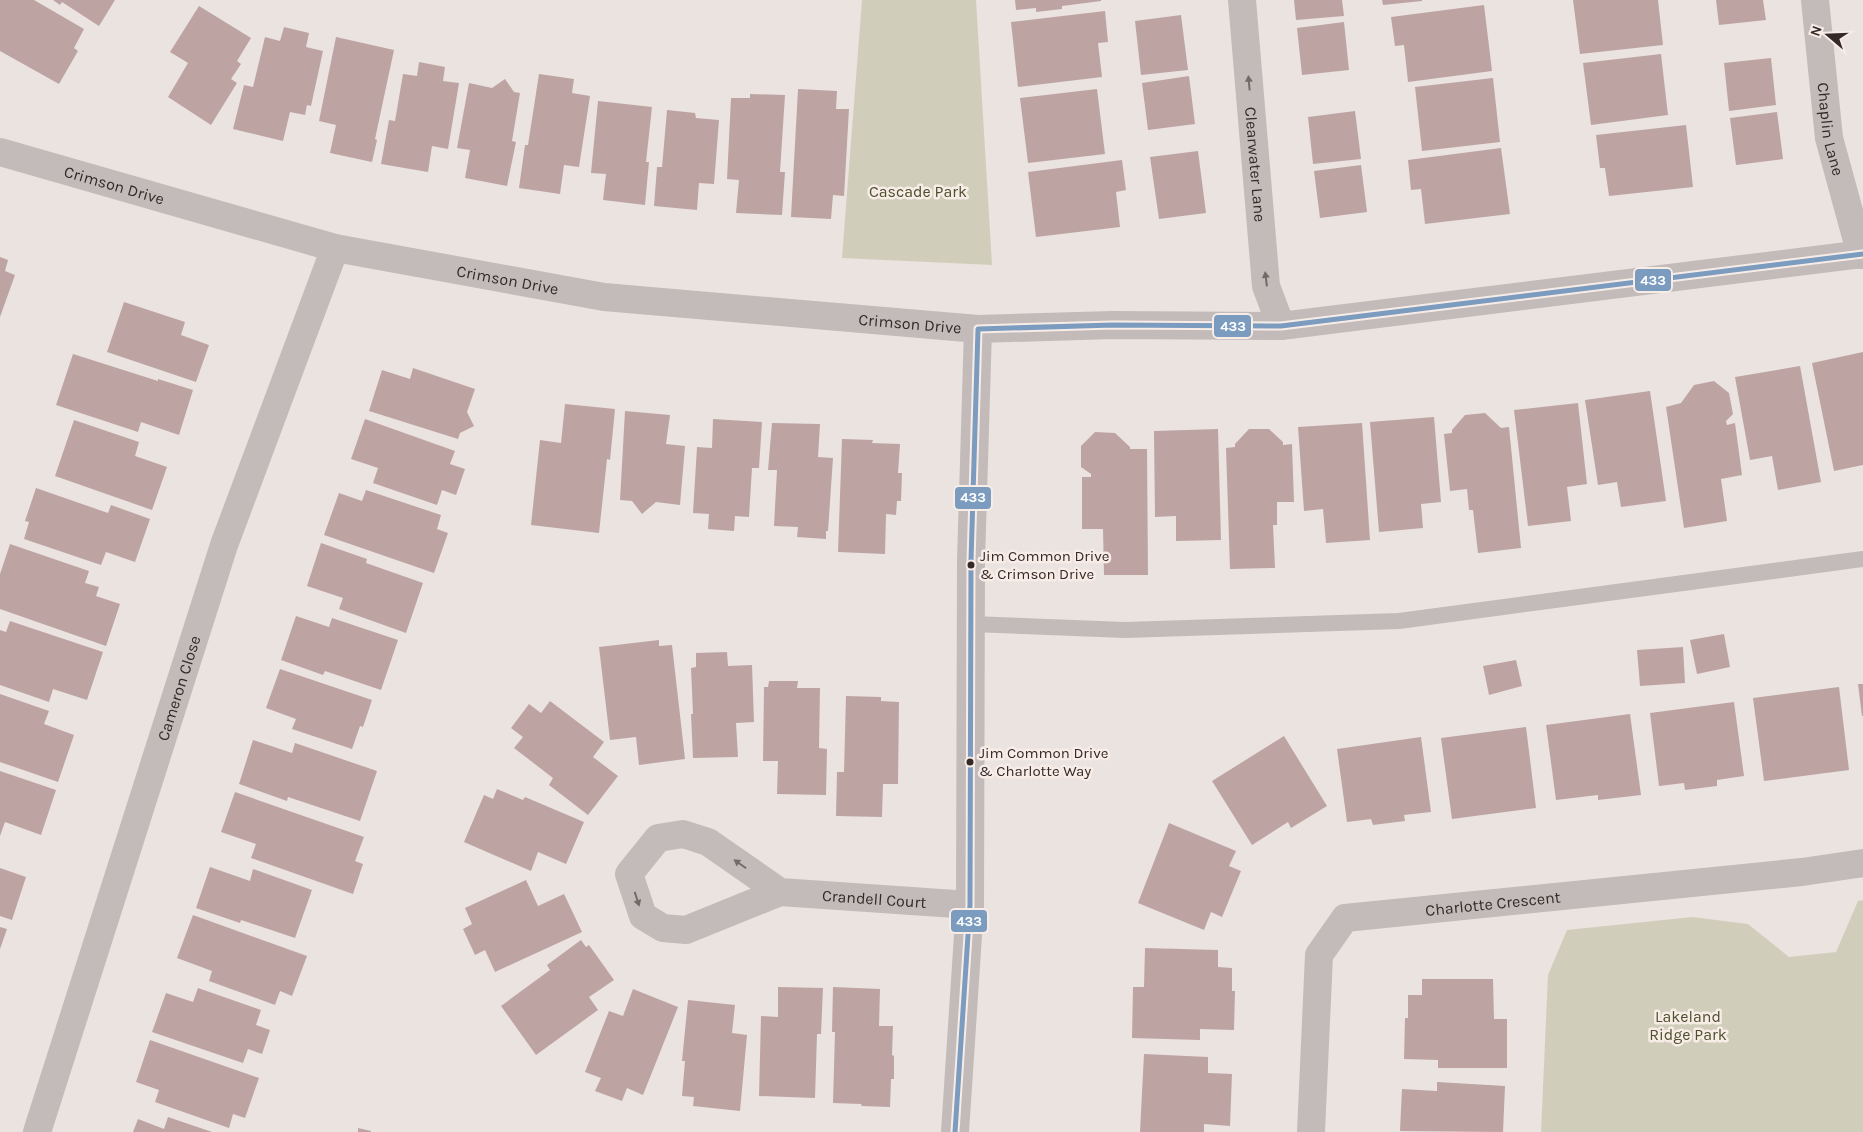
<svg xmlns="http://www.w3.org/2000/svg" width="1863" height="1132" font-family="Karla,sans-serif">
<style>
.green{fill:#d0cebb}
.building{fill:#bda4a3}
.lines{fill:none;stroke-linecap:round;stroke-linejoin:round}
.service{stroke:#c3bbb9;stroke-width:16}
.minor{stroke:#c3bbb9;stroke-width:28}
.tertiary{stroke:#c3bbb9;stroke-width:28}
.bus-1-casing{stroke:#f8ece7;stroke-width:9}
.bus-1{stroke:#7b9bbf;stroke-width:5}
.oneway{fill:#746b69}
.bus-dot{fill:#342928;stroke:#f8ece7;stroke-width:2}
.labels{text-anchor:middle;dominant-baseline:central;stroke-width:5;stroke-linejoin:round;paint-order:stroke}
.bus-label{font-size:15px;fill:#342928;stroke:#f8ece7;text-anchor:start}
.street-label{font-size:16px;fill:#342928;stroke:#f8ece7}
.park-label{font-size:16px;fill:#4c502d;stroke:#f8ece7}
.line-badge{stroke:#f8ece7;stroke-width:2}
.badge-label{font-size:14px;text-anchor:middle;font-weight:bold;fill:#fff}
</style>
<rect width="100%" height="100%" fill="#eae3e0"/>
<path class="green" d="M 862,0 L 976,0 L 992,265 L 842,258 Z
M 1863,900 L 1863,1132 L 1541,1132 L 1548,975 L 1567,930 L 1692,917 L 1748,924 L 1789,957 L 1836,952 L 1858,901 Z"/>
<path class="building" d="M 0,0 L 34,0 L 84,29 L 74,48 L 78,51 L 59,84 L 0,51 Z
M 53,0 L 115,0 L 99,26 L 62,2 L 60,5 Z
M 1015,0 L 1101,0 L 1101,1 L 1062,6 L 1062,9 L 1036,12 L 1036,8 L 1016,10 Z
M 1294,0 L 1342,0 L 1344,16 L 1296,20 Z
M 1382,0 L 1422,0 L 1422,1 L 1383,5 Z
M 1573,0 L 1658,0 L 1663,45 L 1580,54 Z
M 1716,0 L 1763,0 L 1766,20 L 1719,25 Z
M 1484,5 L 1492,71 L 1408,82 L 1404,45 L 1395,46 L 1391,17 Z
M 199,6 L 251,38 L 237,61 L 241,64 L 231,79 L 237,83 L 211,125 L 168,97 L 188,63 L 170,52 Z
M 1105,11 L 1108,42 L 1098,43 L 1102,77 L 1018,87 L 1011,22 Z
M 1181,15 L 1188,70 L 1141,75 L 1135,21 Z
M 1344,22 L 1349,70 L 1302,75 L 1297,28 Z
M 284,27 L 309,33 L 306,47 L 323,51 L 311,106 L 307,105 L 305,115 L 290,112 L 283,141 L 233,129 L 244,85 L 253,87 L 265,37 L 280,41 Z
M 336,37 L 394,50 L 375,139 L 377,140 L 372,162 L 330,153 L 336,125 L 319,121 Z
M 1661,54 L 1668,115 L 1591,125 L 1583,63 Z
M 1771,58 L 1776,105 L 1729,111 L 1724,63 Z
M 419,62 L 445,67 L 443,81 L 459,83 L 448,149 L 432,146 L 428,172 L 381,164 L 389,120 L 395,121 L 403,74 L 417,76 Z
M 539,74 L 574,79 L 572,93 L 590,96 L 579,167 L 564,165 L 560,194 L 519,188 L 525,145 L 528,145 Z
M 1189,76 L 1195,124 L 1148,130 L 1142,83 Z
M 1493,78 L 1500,142 L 1422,151 L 1415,87 Z
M 505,79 L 514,92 L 520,93 L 512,141 L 516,142 L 507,186 L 465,178 L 470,150 L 457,148 L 469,83 L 492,88 Z
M 798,89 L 837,91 L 836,109 L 849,109 L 844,196 L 833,195 L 831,219 L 791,217 Z
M 1097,89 L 1105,154 L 1028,163 L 1020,98 Z
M 750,94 L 785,95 L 780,172 L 785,172 L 782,215 L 736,213 L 739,180 L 727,179 L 731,98 L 750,98 Z
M 598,101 L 652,107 L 646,162 L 649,162 L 645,205 L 603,200 L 606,174 L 591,173 Z
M 667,110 L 695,113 L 696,118 L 719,120 L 714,184 L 699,183 L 697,210 L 654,206 L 657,167 L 662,167 Z
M 1355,111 L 1361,159 L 1313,164 L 1308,117 Z
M 1777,112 L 1783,159 L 1736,165 L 1730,118 Z
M 1686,125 L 1693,187 L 1609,196 L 1605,168 L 1600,168 L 1596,135 Z
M 1501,148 L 1510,214 L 1425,224 L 1421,189 L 1411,190 L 1408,160 Z
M 1198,151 L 1206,213 L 1159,219 L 1150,157 Z
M 1122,160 L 1126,190 L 1116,192 L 1120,227 L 1036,237 L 1028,172 Z
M 1361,165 L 1367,212 L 1320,218 L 1314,171 Z
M 0,257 L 8,260 L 5,271 L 15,275 L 0,317 Z
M 124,302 L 185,322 L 181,335 L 209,345 L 196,382 L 107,352 Z
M 1863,352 L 1863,465 L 1834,471 L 1812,363 Z
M 73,354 L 158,381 L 158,379 L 193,390 L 179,435 L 141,422 L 138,432 L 56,405 Z
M 1800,366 L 1821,482 L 1778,490 L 1772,456 L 1750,460 L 1735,377 Z
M 413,368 L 475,389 L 467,412 L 474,426 L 460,433 L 458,439 L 369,411 L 382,370 L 410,379 Z
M 1714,381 L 1729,393 L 1733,414 L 1726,421 L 1727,425 L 1735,423 L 1742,475 L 1721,479 L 1727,521 L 1684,528 L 1666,407 L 1681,403 L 1694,385 Z
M 1650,391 L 1666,501 L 1621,507 L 1617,482 L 1598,485 L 1585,400 Z
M 1578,403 L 1587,484 L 1567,487 L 1571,521 L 1528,526 L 1514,410 Z
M 565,404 L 615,409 L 610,460 L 607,459 L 599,533 L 531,525 L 540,440 L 561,443 Z
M 625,411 L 670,415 L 666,444 L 685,446 L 680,505 L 656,502 L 642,514 L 632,501 L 620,500 Z
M 1485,413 L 1501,428 L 1509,427 L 1521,548 L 1478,553 L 1473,510 L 1469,510 L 1467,489 L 1450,491 L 1444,434 L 1452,433 L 1452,430 L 1465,415 Z
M 1434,417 L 1441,502 L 1421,504 L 1423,528 L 1379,532 L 1370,422 Z
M 365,419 L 455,451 L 450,464 L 465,469 L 456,495 L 442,490 L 437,505 L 373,483 L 378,468 L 351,459 Z
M 713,419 L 762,422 L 759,468 L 752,468 L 749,517 L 735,516 L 734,531 L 708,529 L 709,514 L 693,513 L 697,447 L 712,448 Z
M 74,420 L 139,442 L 135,456 L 167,467 L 152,510 L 55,476 Z
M 772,423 L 820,424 L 818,457 L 833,458 L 828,531 L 826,531 L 826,539 L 797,537 L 798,527 L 774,526 L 777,470 L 768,470 Z
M 1362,423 L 1370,540 L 1326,543 L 1323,509 L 1304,511 L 1298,427 Z
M 1218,429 L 1221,540 L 1176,541 L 1176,516 L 1155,517 L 1154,431 Z
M 1249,429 L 1269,429 L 1283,442 L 1283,445 L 1292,444 L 1294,502 L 1277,502 L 1277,525 L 1273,525 L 1275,568 L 1230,569 L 1226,448 L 1235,447 L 1235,444 Z
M 1095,432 L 1115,433 L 1130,447 L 1130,449 L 1147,449 L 1148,575 L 1104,575 L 1103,529 L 1082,529 L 1082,477 L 1091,477 L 1091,474 L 1081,467 L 1081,446 Z
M 842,439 L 873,440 L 872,443 L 900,444 L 898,473 L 902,473 L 901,501 L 897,501 L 896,515 L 886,514 L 885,554 L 838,552 Z
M 36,488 L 108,513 L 111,505 L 150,519 L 135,562 L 106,552 L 101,565 L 24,539 L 29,522 L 25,521 Z
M 366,490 L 441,515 L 437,529 L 448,533 L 434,573 L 324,535 L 339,493 L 362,501 Z
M 321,543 L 367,559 L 366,563 L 423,583 L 406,633 L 339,609 L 343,598 L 307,586 Z
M 10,544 L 89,571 L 85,583 L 99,587 L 96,596 L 120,604 L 106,646 L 0,609 L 0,574 Z
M 296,616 L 329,627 L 332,618 L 398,640 L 381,690 L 325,671 L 323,675 L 281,660 Z
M 10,621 L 103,652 L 87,700 L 53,689 L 49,702 L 0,685 L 0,630 L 6,632 Z
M 1724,634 L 1730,667 L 1697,674 L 1690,640 Z
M 659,640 L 659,646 L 672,645 L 685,759 L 639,765 L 636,737 L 610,740 L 599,647 Z
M 1683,647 L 1685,683 L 1640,686 L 1637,650 Z
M 727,652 L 728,666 L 752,665 L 754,722 L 736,723 L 738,757 L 693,758 L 691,714 L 693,714 L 691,668 L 696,667 L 696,653 Z
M 1516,660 L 1522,686 L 1489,695 L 1483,666 Z
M 280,669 L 372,700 L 363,727 L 360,726 L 352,749 L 292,729 L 296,719 L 266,708 Z
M 769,681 L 798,681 L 797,688 L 820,688 L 819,748 L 827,749 L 826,795 L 777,794 L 778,761 L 763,761 L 764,687 L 768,687 Z
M 1858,684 L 1863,684 L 1863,716 L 1862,716 Z
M 1839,687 L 1849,770 L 1764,781 L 1753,698 Z
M 0,694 L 49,711 L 44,724 L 74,735 L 58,782 L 0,762 Z
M 846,696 L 881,697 L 881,701 L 899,702 L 898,784 L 883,784 L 882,817 L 836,816 L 837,772 L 844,772 Z
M 550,701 L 604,742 L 593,757 L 618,776 L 588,815 L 549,785 L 553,778 L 514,748 L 523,737 L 511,728 L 529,704 L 541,713 Z
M 1734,702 L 1744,776 L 1717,780 L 1717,786 L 1685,790 L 1684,783 L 1659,786 L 1650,713 Z
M 1630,714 L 1641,795 L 1598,800 L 1598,795 L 1556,800 L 1546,725 Z
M 1526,727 L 1536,808 L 1452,819 L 1441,738 Z
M 1284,736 L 1327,806 L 1291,828 L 1288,822 L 1252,845 L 1212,781 Z
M 1421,737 L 1431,812 L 1404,815 L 1405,821 L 1373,825 L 1371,819 L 1347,822 L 1337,749 Z
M 253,740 L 292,753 L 295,743 L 377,771 L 360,821 L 288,797 L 287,801 L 239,784 Z
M 0,771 L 56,790 L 41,835 L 5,822 L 0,836 Z
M 497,789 L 523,800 L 525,797 L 584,822 L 566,864 L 538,852 L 531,871 L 464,842 L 484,795 L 493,799 Z
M 235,792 L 364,837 L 355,861 L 363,864 L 353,894 L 251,858 L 256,844 L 221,832 Z
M 1169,823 L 1236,851 L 1229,866 L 1241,871 L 1222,917 L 1211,912 L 1204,930 L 1138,903 Z
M 210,867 L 250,881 L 253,869 L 312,890 L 295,938 L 241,920 L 240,923 L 196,908 Z
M 0,868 L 26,877 L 12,920 L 0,916 Z
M 526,880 L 538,906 L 564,894 L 582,932 L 495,972 L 485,950 L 475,955 L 463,929 L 472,924 L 465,908 Z
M 193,915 L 307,956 L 292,996 L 280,991 L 275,1005 L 209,981 L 212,971 L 177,958 Z
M 0,927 L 7,929 L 0,949 Z
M 581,940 L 586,947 L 589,945 L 614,980 L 589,997 L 598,1010 L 536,1055 L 501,1006 L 550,970 L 547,965 Z
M 1145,948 L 1218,950 L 1218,967 L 1232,968 L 1232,991 L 1235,991 L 1234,1030 L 1200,1029 L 1200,1040 L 1132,1038 L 1133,987 L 1144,987 Z
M 1422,979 L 1493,979 L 1494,1019 L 1507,1019 L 1507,1068 L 1438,1068 L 1438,1060 L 1404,1059 L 1405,1018 L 1408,1018 L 1408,995 L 1422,995 Z
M 778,987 L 823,988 L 821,1034 L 817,1034 L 815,1098 L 759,1096 L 761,1016 L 778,1017 Z
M 833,987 L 880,989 L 879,1026 L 893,1026 L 892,1055 L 894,1056 L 894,1079 L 891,1079 L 890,1107 L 862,1106 L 861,1104 L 833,1103 L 835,1032 L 832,1032 Z
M 198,988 L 261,1010 L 256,1025 L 270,1030 L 262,1054 L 248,1049 L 243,1063 L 152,1032 L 166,993 L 193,1002 Z
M 633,989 L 678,1007 L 643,1095 L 627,1088 L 622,1101 L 595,1091 L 601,1078 L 585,1072 L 609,1011 L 623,1016 Z
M 688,1000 L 735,1005 L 732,1033 L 747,1035 L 740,1111 L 693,1106 L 694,1097 L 682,1096 L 685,1061 L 682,1061 Z
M 150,1040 L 259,1078 L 245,1118 L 233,1114 L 229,1128 L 155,1102 L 159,1090 L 136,1082 Z
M 1144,1054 L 1208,1057 L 1208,1073 L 1232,1074 L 1230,1126 L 1204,1124 L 1204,1132 L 1140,1132 Z
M 1437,1082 L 1505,1086 L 1503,1132 L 1400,1131 L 1402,1089 L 1437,1091 Z
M 168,1117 L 212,1132 L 133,1132 L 138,1119 L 164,1129 Z
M 358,1128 L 371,1131 L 371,1132 L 358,1132 Z"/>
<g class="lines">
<path class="service" d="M 971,624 L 1125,630 L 1399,621 L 1863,559"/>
<g class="minor">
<path id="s1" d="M 1242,0 L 1266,286 L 1281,326"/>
<path id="s2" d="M 1815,0 L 1829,138 L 1861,255"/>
<path id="s3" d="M 780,892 L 708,842 L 683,834 L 658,838 L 629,874 L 643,916 L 663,928 L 686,930 L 780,892 L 970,905"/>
<path id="s4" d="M 37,1132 L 224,545 L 335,248"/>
<path id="s5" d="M 1311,1132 L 1319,955 L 1345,918 L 1802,872 L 1863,863"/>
</g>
<g class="tertiary">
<path id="s6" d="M 0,152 L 335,248 L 604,297 L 978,329 L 1113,325 L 1281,326 L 1863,254"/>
<path d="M 955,1132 L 970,905 L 971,561 L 978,329"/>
</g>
<defs>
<path id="bus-1" d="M 955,1132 L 970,905 L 971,561 L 978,329 L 1113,325 L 1281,326 L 1863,254"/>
</defs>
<use href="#bus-1" class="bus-1-casing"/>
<use href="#bus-1" class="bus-1"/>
</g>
<defs><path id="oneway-solid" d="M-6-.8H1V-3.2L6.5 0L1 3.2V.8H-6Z" transform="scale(1.25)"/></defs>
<g class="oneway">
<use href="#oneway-solid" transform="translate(1249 83) rotate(-95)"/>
<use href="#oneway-solid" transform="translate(1266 279) rotate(-97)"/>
<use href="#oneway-solid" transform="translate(740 864) rotate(-145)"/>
<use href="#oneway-solid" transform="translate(637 899) rotate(72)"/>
</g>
<g class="bus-dot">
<circle cx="971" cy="565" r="4.5"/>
<circle cx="970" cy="762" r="4.5"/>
</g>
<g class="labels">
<g class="bus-label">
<text x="980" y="556">Jim Common Drive<tspan x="980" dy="18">&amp; Crimson Drive</tspan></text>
<text x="979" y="753">Jim Common Drive<tspan x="979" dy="18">&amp; Charlotte Way</tspan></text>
</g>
<g class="street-label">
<text stroke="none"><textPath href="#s2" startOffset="130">Chaplin Lane</textPath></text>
<text stroke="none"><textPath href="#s1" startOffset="165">Clearwater Lane</textPath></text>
<text stroke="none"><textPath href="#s6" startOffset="119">Crimson Drive</textPath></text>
<text stroke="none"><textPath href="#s6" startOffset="524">Crimson Drive</textPath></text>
<text stroke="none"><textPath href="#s6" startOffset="929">Crimson Drive</textPath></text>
<text stroke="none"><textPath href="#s4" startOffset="466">Cameron Close</textPath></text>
<text stroke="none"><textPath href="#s3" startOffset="472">Crandell Court</textPath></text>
<text stroke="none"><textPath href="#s5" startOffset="371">Charlotte Crescent</textPath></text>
</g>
<g class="park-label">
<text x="918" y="191">Cascade Park</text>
<text x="1688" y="1016">Lakeland<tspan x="1688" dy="18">Ridge Park</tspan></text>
</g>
</g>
<g class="line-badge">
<rect x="1634" y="268" width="38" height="24" rx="5" fill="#7b9bbf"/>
<rect x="1213" y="314" width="39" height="24" rx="5" fill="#7b9bbf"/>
<rect x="954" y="486" width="38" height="24" rx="5" fill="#7b9bbf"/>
<rect x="950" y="909" width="38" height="24" rx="5" fill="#7b9bbf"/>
</g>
<g class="badge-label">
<text x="1653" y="285">433</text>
<text x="1233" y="331">433</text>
<text x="973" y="502">433</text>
<text x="969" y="926">433</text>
</g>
<g transform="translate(1828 35) rotate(289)" stroke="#f8ece7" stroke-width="4" paint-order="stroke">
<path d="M0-4L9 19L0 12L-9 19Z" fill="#342928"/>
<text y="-8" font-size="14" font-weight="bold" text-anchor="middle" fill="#342928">N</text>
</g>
</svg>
